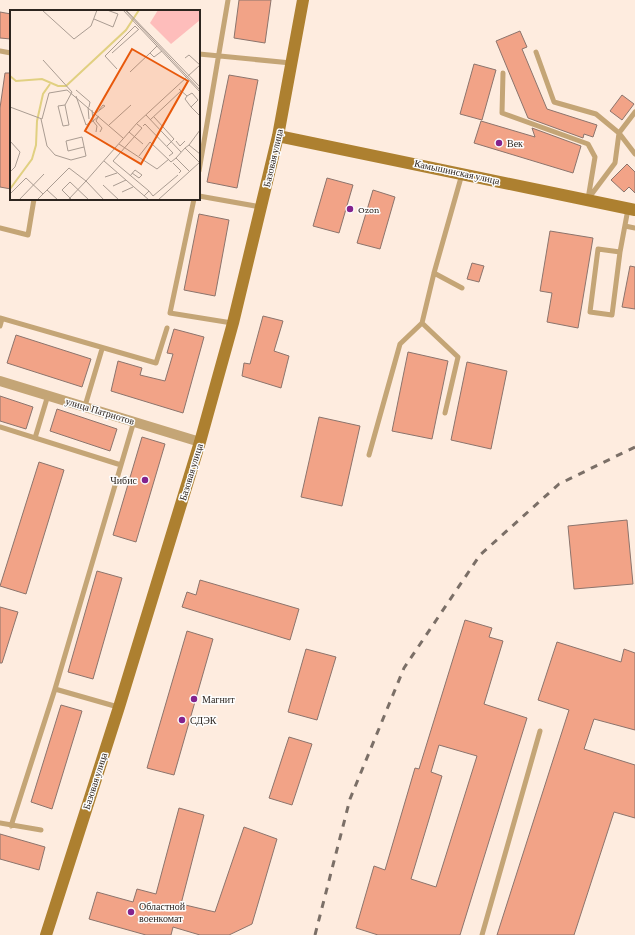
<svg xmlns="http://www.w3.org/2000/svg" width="635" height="935" font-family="'Crimson Pro',serif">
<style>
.building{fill:#f2a387;stroke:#8c746c;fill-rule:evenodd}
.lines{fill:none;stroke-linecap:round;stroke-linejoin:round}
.lane{stroke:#c4a576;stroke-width:5}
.street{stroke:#c4a576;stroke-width:10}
.secondary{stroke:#ad8030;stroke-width:12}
.rail{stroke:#7b6f67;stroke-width:3;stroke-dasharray:7 7;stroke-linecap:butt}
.poi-dot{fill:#83238d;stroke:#fdfdfd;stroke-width:1.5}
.labels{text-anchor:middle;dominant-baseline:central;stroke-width:3;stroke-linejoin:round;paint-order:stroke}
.poi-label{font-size:10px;fill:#2d251f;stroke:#fdfdfd;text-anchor:start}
.street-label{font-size:10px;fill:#2d251f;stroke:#fdfdfd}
.inset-river{fill:none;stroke:#e1d081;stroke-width:2}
.inset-road{fill:none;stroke:#aa9c92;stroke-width:1}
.view{fill:#e8590c;fill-opacity:0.15;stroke:#e8590c;stroke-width:2}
.inset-edge{fill:none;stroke:#2d251f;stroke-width:2}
</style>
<rect width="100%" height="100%" fill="#feecdf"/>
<path class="building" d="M 239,0 L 271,0 L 265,43 L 234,38 Z
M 0,12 L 11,14 L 11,39 L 0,38 Z
M 520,31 L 527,47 L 522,49 L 547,109 L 597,125 L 593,137 L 584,134 L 583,138 L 528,118 L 496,41 Z
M 474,64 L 496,70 L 482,120 L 460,114 Z
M 5,73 L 11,73 L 11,189 L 0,187 L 0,108 Z
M 229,75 L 258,80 L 237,188 L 207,182 Z
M 622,95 L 634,104 L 622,120 L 610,111 Z
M 481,121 L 535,137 L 532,128 L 581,146 L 573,173 L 474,143 Z
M 627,164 L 635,172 L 635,193 L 629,187 L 624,192 L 611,180 Z
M 327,178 L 353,185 L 339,233 L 313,226 Z
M 373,190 L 395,197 L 380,249 L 357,243 Z
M 199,214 L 229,220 L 215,296 L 184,290 Z
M 550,231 L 593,238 L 578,328 L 547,322 L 552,293 L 540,291 Z
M 472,263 L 484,266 L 479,282 L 467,279 Z
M 630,266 L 635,267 L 635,309 L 622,307 Z
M 263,316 L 283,321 L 274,351 L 289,356 L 281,388 L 242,376 L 244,363 L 250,364 Z
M 174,329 L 204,337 L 183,413 L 111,391 L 118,361 L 142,368 L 140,375 L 165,381 L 173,354 L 167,353 Z
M 16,335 L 91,359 L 82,387 L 7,363 Z
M 408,352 L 448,361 L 432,439 L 392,431 Z
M 467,362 L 507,371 L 491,449 L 451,440 Z
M 0,396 L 33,407 L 26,429 L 0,421 Z
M 57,409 L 117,429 L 110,451 L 50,431 Z
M 319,417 L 360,426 L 342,506 L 301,497 Z
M 142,437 L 165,444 L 136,542 L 113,535 Z
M 39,462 L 64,470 L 26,594 L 0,586 Z
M 627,520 L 633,584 L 574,589 L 568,526 Z
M 97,571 L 122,578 L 93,679 L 68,672 Z
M 200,580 L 299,609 L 290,640 L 182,607 L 187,592 L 196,595 Z
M 0,607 L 18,612 L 2,663 L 0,663 Z
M 465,620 L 492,628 L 489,637 L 503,641 L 484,704 L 527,718 L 460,935 L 378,935 L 356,928 L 374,866 L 385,870 L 415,768 L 419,769 ZM 439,745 L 477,756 L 436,887 L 411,879 L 442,776 L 431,772 Z
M 187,631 L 213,639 L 174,775 L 147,768 Z
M 557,642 L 621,662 L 624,649 L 635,653 L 635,730 L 594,719 L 584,749 L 635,765 L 635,818 L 614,812 L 574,935 L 497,935 L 569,710 L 538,700 Z
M 306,649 L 336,657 L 317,720 L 288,712 Z
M 61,705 L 82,711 L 52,809 L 31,802 Z
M 289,737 L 312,744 L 292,805 L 269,798 Z
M 179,808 L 204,815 L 181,904 L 215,912 L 244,827 L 277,839 L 252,924 L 229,935 L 200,935 L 173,927 L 171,935 L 146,935 L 89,919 L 97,892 L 133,902 L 137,889 L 156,894 Z
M 0,834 L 45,847 L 39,870 L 0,859 Z"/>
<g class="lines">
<path class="lane" d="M 0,51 L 11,53
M 536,52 L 554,102 L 596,114 L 619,133 L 615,163 L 588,199
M 199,54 L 291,63
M 503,73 L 502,113 L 588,144 L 595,157 L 588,199
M 635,112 L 619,133 L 635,154
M 199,171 L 228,0
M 199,196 L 261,207
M 194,199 L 170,313 L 232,323
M 625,226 L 635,228
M 0,228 L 28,235 L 34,199
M 620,252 L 612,315 L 590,312 L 598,249 L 620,252 L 628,209
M 434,273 L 462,288
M 0,318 L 156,363 L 167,328
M 422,323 L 458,357 L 445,413
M 0,326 L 2,319
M 85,406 L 102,349
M 0,427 L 121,465
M 35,438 L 48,395
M 369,455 L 400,344 L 422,323 L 434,273 L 462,174
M 55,689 L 118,707
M 0,823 L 41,830
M 11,826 L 55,689 L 134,421
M 482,935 L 540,731"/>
<path class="street" d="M 0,381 L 200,442"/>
<path class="secondary" d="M 278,136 L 635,210
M 46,935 L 119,707 L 200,442 L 233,323 L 278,136 L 303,0"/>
<path class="rail" d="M 315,935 L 350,799 L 404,668 L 480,555 L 559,484 L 635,447"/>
</g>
<g class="poi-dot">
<circle cx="499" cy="143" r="4"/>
<circle cx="350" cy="209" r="4"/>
<circle cx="145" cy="480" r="4"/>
<circle cx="194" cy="699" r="4"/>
<circle cx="182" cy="720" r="4"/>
<circle cx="131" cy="912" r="4"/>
</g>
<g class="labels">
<g class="poi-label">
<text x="507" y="143">Век</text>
<text x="358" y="209">Ozon</text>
<text x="137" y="480" text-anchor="end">Чибис</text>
<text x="202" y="699">Магнит</text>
<text x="190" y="720">СДЭК</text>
<text x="139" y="906">Областной<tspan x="139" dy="12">военкомат</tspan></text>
</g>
<g class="street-label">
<text transform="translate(273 158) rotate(-77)">Базовая улица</text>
<text transform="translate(457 172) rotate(12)">Камышинская улица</text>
<text transform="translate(100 411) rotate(17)">улица Патриотов</text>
<text transform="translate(191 472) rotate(-73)">Базовая улица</text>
<text transform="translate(95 781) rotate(-72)">Базовая улица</text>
</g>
</g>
<g transform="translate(10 10)">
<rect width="190" height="190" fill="#feecdf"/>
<path d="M 148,0 L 190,0 L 190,10 L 161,34 L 140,13 Z" fill="#febdbb"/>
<path class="inset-river" d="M 0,66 L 6,71 L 32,69 L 48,76 L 56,76 L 116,20 L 129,0M 0,179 L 22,149 L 26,135 L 27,111 L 33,84 L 40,74"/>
<path class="inset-road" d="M 32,0 L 64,29 L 81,16 L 87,0M 113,0 L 176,67M 115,0 L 190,80M 116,0 L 190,77M 84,9 L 103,17 L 108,4 L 97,0M 147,36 L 140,43 L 144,47 L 152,41M 102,43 L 129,19M 175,48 L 179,45 L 190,55M 33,50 L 62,82 L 55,95 L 59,115 L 53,116 L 48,96 L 55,95M 107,59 L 95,46 L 125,16 L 128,19M 120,62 L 140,43M 176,67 L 190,82M 169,79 L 177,86 L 182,83 L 188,90 L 181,97 L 190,106M 66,80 L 80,92 L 79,97M 66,86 L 76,115 L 83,111 L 82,100M 177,86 L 175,89 L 181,97M 0,97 L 32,109 L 39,83 L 57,80 L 113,128M 78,97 L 79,109M 86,103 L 95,96 L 93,95 L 89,100M 136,105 L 171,142M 88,107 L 86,111 L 92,118 L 90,122M 144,107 L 164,129 L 157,136M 31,109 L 37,136 L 45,145 L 61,150 L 76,146 L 72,127 L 56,131 L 58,141 L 74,137M 140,110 L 171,81M 127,114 L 132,118 L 103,151 L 139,181M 99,115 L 121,95M 133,116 L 135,114 L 163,143 L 159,146M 86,122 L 87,116 L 83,111 L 89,106M 119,122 L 133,134M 0,131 L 10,142 L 5,157 L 0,162M 166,131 L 170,136 L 175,131M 109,134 L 147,159 L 159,149M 179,135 L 190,120M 175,138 L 179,135 L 190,144M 129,146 L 140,132 L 161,152 L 166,148M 94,151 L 139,190M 163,153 L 171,161 L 169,163M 179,161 L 166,148 L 175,138 L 189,152M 120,166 L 125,160 L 132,165 L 129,168 L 122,163M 95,167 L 107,163M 93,175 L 109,190M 103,176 L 116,170M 37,180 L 48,190M 112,182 L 123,177M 0,184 L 16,168 L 33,184M 134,186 L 139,181 L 143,186 L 168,165M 9,190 L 34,164M 27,190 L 59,158 L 76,171 L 58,190M 62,190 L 52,180 L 60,172 L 79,190M 94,190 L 76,171 L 127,113 L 190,55M 148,190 L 190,152"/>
<path class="view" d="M 122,39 L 178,71 L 131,154 L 75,121 Z"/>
<rect width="190" height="190" class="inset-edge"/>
</g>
</svg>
